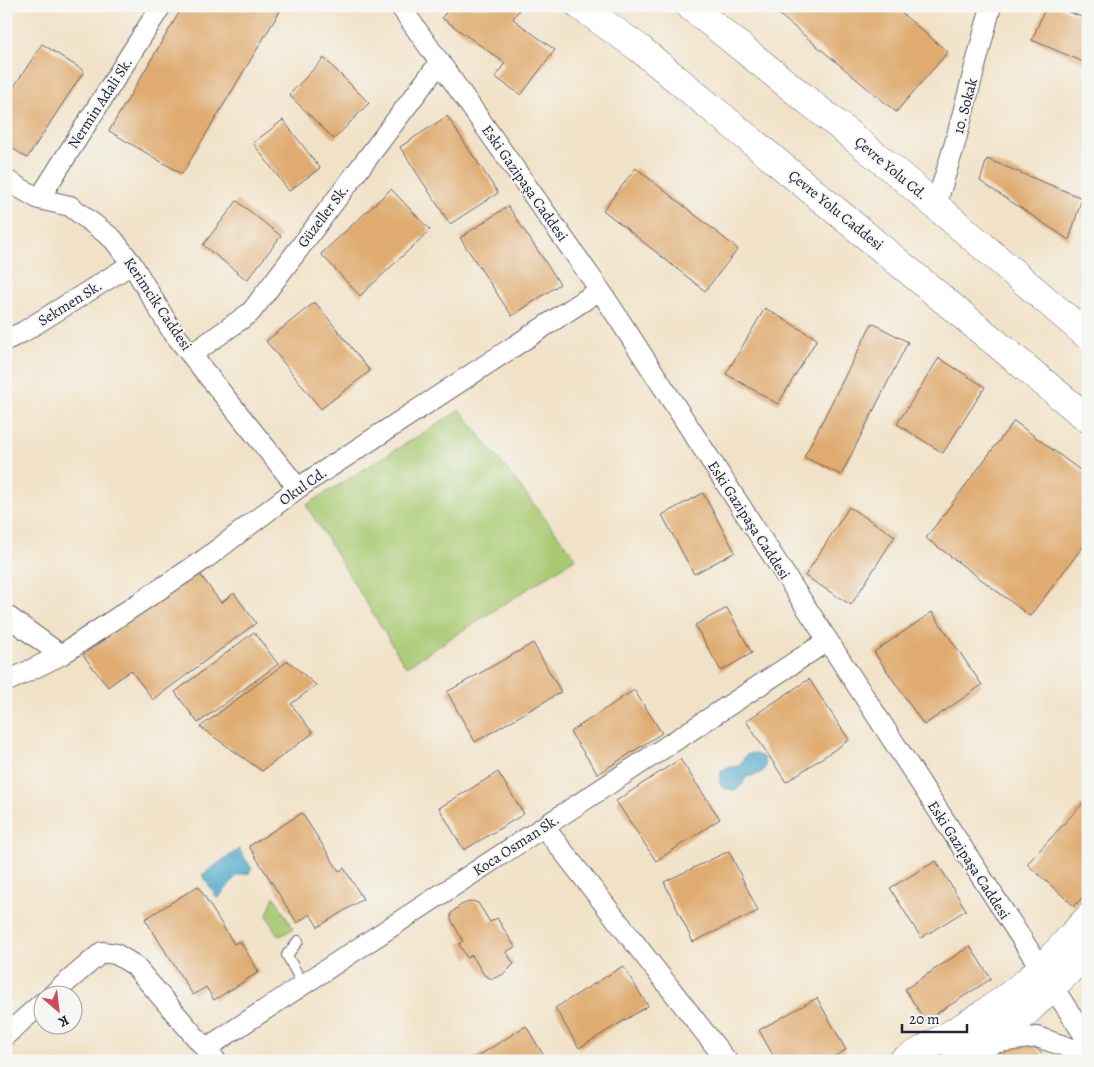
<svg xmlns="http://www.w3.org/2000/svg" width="1094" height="1067" font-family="Alegreya,serif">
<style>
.green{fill:#a8c971;stroke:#657656}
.water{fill:#4aa8c9;stroke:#366582}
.building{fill:#dfab6f}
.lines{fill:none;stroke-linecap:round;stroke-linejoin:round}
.service-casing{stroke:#6a656c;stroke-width:12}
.minor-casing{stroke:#6a656c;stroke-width:22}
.primary-casing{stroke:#6a656c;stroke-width:29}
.trunk-casing{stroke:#6a656c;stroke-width:29}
.service{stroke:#fff;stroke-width:10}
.minor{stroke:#fff;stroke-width:20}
.primary{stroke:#fff;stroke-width:28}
.trunk{stroke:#fff;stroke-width:28}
.labels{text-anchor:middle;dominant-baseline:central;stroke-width:4;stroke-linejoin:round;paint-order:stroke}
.street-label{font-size:15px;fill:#22223b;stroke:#f6f6f2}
</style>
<rect width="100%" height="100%" fill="#f6f6f2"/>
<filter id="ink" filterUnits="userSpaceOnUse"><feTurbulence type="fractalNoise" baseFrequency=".02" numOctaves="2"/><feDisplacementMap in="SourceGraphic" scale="10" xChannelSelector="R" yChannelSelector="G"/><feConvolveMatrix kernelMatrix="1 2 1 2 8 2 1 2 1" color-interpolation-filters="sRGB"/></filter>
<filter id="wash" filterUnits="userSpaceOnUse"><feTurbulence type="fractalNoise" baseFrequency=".0096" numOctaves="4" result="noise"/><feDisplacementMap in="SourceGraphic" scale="20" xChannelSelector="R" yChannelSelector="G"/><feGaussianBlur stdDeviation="1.12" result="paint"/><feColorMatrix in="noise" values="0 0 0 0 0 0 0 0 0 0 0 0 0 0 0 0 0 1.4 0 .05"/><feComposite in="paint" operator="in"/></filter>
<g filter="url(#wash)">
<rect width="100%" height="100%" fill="#f1e2c7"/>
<path class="green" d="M 460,410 L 576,558 L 406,667 L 306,505 Z
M 274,896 L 293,929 L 280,936 L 276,933 L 267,915 Z"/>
<path class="water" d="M 753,753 L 763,757 C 771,773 757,775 746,777 L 742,785 L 735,790 L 724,789 L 719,782 L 721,771 L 728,767 L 739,766 L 746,755 Z
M 239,849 L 252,869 L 249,873 L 236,876 L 218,899 L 202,875 Z"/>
<g id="blocks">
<path class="building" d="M 183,6 L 283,6 L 182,174 L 109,131 Z
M 450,6 L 514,6 L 519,10 L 513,19 L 555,50 L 521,95 L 495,77 L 505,63 L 442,18 Z
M 769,6 L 893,6 L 948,52 L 896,112 Z
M 1046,6 L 1056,6 L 1088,20 L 1088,64 L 1032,40 Z
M 42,44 L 84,71 L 27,158 L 6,144 L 6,99 Z
M 324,58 L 369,103 L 334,139 L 289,95 Z
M 447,116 L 498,193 L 450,224 L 400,147 Z
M 283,120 L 320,168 L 289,191 L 253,143 Z
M 987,159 L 1082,198 L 1069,240 L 980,181 Z
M 636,168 L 738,249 L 705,291 L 603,210 Z
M 391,189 L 430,230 L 360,296 L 321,254 Z
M 237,201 L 281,236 L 247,280 L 203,245 Z
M 508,206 L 560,284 L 512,316 L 460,238 Z
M 315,302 L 370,371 L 321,409 L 266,341 Z
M 765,308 L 817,339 L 778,404 L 726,374 Z
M 872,323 L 908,342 L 841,475 L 804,457 Z
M 939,358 L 985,387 L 943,453 L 897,424 Z
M 1014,421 L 1088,476 L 1088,540 L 1030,616 L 926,538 Z
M 703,493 L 735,552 L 694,574 L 662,515 Z
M 849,507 L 895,536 L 851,605 L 805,576 Z
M 197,570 L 221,603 L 234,593 L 256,623 L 153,700 L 131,670 L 108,687 L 83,655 Z
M 727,608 L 752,653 L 721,671 L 695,625 Z
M 932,612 L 982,685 L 924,725 L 874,652 Z
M 254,632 L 278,664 L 198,723 L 175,692 Z
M 533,643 L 561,692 L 475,742 L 447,692 Z
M 288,661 L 316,685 L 291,704 L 313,733 L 262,771 L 200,727 Z
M 809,679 L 849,740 L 786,782 L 746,721 Z
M 634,690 L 662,733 L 598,774 L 570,732 Z
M 680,759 L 720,819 L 656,861 L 616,801 Z
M 498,772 L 524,814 L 464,850 L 439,808 Z
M 1082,804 L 1088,809 L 1088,892 L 1074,906 L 1027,864 Z
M 302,813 L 339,871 L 344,868 L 363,899 L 318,927 L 310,914 L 297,923 L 249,846 Z
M 729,851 L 758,911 L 693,942 L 664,882 Z
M 936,861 L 966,910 L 921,938 L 890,888 Z
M 198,886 L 234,944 L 240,941 L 259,972 L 214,1000 L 206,987 L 193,995 L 145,919 Z
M 472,901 L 478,903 L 490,922 L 497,918 L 515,947 L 506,952 L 514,964 L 504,974 L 492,979 L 484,975 L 472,955 L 467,958 L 459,944 L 463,941 L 451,919 L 451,913 L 461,905 Z
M 970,946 L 991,979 L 925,1021 L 905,989 Z
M 623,966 L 648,1006 L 579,1048 L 555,1008 Z
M 817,998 L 846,1050 L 826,1061 L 776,1061 L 759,1030 Z
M 526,1026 L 547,1061 L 470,1061 Z
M 1023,1035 L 1044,1056 L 1039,1061 L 1011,1061 L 1004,1054 Z
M 688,1056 L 691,1061 L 679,1061 Z"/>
</g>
</g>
<g filter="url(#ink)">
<use href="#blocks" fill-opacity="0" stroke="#6a656c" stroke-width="1"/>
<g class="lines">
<defs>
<path id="service" d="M 298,941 L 287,955 L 303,985"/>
<path id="minor" d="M 400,6 L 600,290 L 1088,1041
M 6,180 L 39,199 L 70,206 L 113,239 L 132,264 L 172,331 L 298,488
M 39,199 L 161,6
M 936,205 L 955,143 L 991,6
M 6,340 L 23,332 L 132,264
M 191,355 L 251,312 L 440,62
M 6,615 L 61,655
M 6,682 L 61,655 L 205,559 L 298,488 L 600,290
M 544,827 L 727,1061
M 53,994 L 102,952 L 116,954 L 134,965 L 216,1061
M 6,1035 L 42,1003
M 992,1043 L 1037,1037 L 1088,1054
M 205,1049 L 827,641"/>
<path id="primary" d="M 903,1061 C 951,1034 1000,1008 1040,969 C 1057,953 1072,935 1088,918
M 956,1061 L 1010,1028 L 1088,952"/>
<path id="trunk" d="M 580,6 L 639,48 L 1088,419
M 690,6 L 895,171 L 1088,336"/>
</defs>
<use href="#service" class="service-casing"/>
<use href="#minor" class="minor-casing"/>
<use href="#primary" class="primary-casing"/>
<use href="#trunk" class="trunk-casing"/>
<use href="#service" class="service"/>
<use href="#minor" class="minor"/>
<use href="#primary" class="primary"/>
<use href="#trunk" class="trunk"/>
</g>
</g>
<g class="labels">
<g class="street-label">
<text transform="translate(100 103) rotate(-57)">Nermin Adali Sk.</text>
<text transform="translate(965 106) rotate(-75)">10. Sokak</text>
<text transform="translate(891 168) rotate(40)">Çevre Yolu Cd.</text>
<text transform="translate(525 183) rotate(55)">Eski Gazipaşa Caddesi</text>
<text transform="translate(836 210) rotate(39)">Çevre Yolu Caddesi</text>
<text transform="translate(323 216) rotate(-53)">Güzeller Sk.</text>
<text transform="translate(70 303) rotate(-32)">Sekmen Sk.</text>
<text transform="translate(158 304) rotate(56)">Kerimcik Caddesi</text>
<text transform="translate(303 486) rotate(-35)">Okul Cd.</text>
<text transform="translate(749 520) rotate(57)">Eski Gazipaşa Caddesi</text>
<text transform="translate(516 845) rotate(-33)">Koca Osman Sk.</text>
<text transform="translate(969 860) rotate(57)">Eski Gazipaşa Caddesi</text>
</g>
</g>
<rect width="1094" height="1067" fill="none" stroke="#f6f6f2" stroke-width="25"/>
<g transform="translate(58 1010) rotate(152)"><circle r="24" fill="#f6f6f2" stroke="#a1a1a9"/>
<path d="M0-4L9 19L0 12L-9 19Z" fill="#d1495b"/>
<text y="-8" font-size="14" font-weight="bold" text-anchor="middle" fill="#22223b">K</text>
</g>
<path d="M902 1024v8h65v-8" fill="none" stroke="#22223b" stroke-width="2.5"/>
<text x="909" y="1024" font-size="15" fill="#22223b" stroke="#f6f6f2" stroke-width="4" paint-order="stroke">20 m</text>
</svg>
